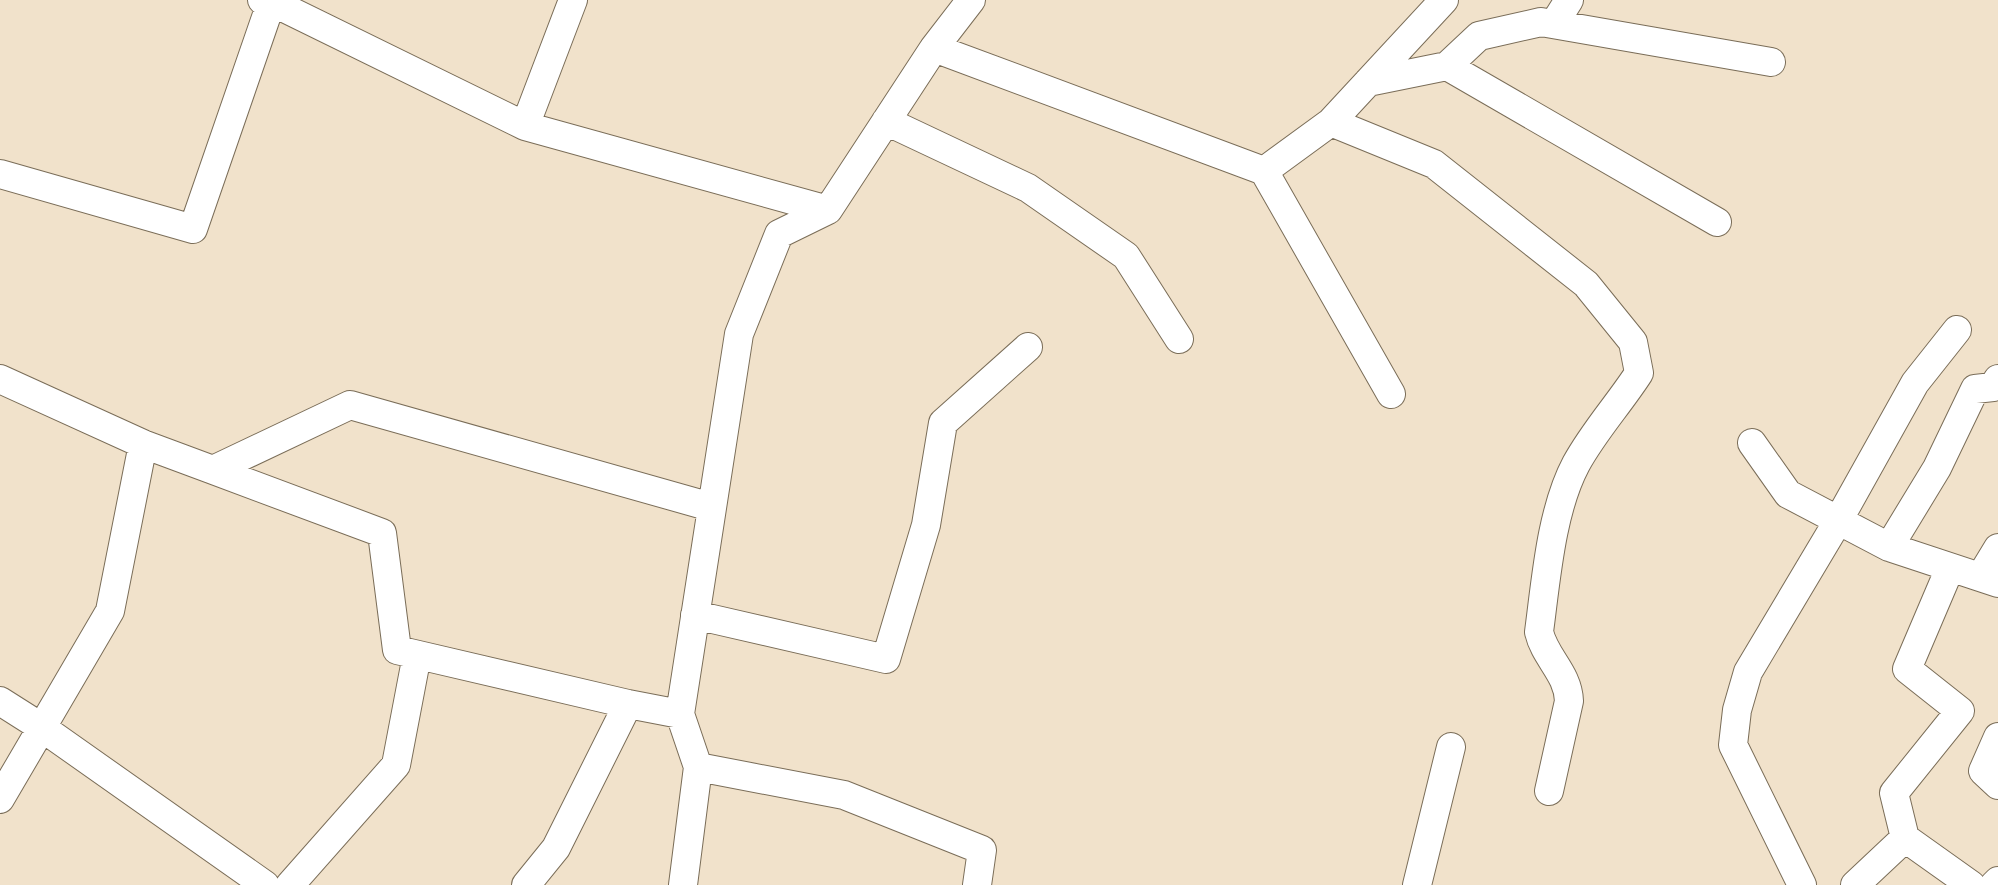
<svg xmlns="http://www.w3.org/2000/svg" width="1998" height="885" font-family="'Public Sans',sans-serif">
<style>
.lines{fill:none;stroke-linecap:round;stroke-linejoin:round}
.minor-casing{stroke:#7a6d58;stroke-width:30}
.minor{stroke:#fff;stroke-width:28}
</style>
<rect width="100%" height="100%" fill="#f1e2cb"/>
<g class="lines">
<defs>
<path id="minor" d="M 262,0 L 272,2 L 525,126 L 828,210
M 1554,24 L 1569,0
M 934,48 L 1264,171 L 1331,122 L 1444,0
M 1447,66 L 1717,222
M 1368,82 L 1447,66 L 1479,36 L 1541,22 L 1771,62
M 886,121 L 1028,188 L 1126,256 L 1179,339
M 1331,122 L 1434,164 L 1586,284 L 1633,342 L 1639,373 C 1619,404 1594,431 1576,464 C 1551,511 1546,580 1539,632 C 1545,658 1568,673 1569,701 L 1549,791
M 525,126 L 573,0
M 1264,171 L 1391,394
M 0,174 L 193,229 L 272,0
M 0,379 L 143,444 L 213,470 L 350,405 L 711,507
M 1752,443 L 1788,494 L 1889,547 L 1998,583
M 213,470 L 382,533 L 397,650 L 628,704 L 680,714
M 1889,547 L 1937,468 L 1975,389 L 1993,387 L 1998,379
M 1950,568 L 1907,669 L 1960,711 L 1894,793 L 1905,838 L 1971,885
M 1981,576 L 1998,548
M 695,615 L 886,659 L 926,525 L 943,423 L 1028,347
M 0,701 L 41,727 L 265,885
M 1998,737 L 1983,771 L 1998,785
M 698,767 L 844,795 L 982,850 L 977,885
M 0,799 L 110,611 L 143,444
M 290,885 L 396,765 L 417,655
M 526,885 L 556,848 L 628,704
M 683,885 L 698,767 L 680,714 L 739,334 L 779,234 L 828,210 L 934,48 L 971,0
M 1417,885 L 1451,747
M 1802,885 L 1733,745 L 1737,710 L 1748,672 L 1838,521 L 1915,383 L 1957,330
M 1855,885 L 1905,838
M 1994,885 L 1998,881"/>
</defs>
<use href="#minor" class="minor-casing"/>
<use href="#minor" class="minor"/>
</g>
</svg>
